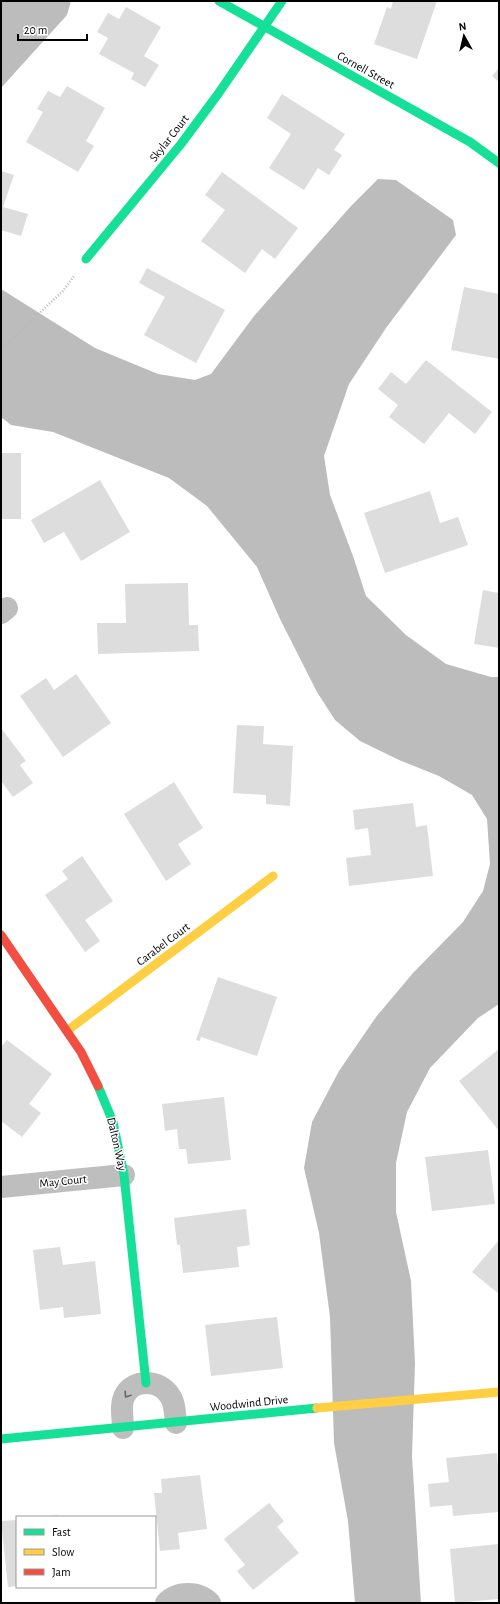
<svg xmlns="http://www.w3.org/2000/svg" width="500" height="1604" font-family="'Alegreya Sans',sans-serif">
<style>
.water{fill:#bcbcbc}
.building{fill:#ddd}
.lines{fill:none;stroke-linecap:round;stroke-linejoin:round}
.path{stroke:#b8b8b8;stroke-width:2.5;stroke-dasharray:1 2;stroke-linecap:butt}
.street{stroke:#bebebe;stroke-width:22}
.fast{stroke:#16e098;stroke-width:9}
.slow{stroke:#ffcf43;stroke-width:9}
.jam{stroke:#f24e42;stroke-width:9}
.oneway{stroke:#686868}
.labels{text-anchor:middle;dominant-baseline:central;stroke-width:3;stroke-linejoin:round;paint-order:stroke}
.street-label{font-size:12px;fill:#000;stroke:#fff}
</style>
<rect width="100%" height="100%" fill="#fff"/>
<path class="water" d="M 1,1 L 71,1 L 67,15 L 1,88 Z
M 378,179 L 396,180 L 453,220 L 456,235 L 386,328 L 349,384 L 324,456 L 330,495 L 353,556 L 366,596 L 406,635 L 446,664 L 491,677 L 499,677 L 499,1004 L 478,1018 L 430,1068 L 407,1112 L 396,1163 L 396,1212 L 411,1281 L 415,1363 L 412,1456 L 421,1603 L 355,1603 L 348,1521 L 334,1443 L 330,1317 L 319,1233 L 304,1168 L 312,1122 L 339,1071 L 376,1017 L 413,973 L 463,922 L 483,891 L 490,864 L 487,819 L 472,795 L 439,776 L 399,760 L 360,741 L 335,720 L 317,692 L 280,619 L 257,567 L 207,506 L 169,478 L 53,432 L 11,425 L 1,417 L 1,289 L 95,348 L 158,374 L 195,380 L 211,374 L 254,316 L 351,206 Z"/>
<path class="building" d="M 393,1 L 437,1 L 417,59 L 374,44 L 387,7 L 391,9 Z
M 126,7 L 161,27 L 144,56 L 159,65 L 145,87 L 131,79 L 134,73 L 99,54 L 108,38 L 97,32 L 108,13 L 119,19 Z
M 499,68 L 499,82 L 492,76 Z
M 67,86 L 105,108 L 86,141 L 94,146 L 78,172 L 26,142 L 43,112 L 37,109 L 48,91 L 60,97 Z
M 282,94 L 345,134 L 334,150 L 342,155 L 329,175 L 318,168 L 304,190 L 269,168 L 291,134 L 267,118 Z
M 1,171 L 14,175 L 3,207 L 28,214 L 21,236 L 1,230 Z
M 222,172 L 298,228 L 275,259 L 262,249 L 245,273 L 201,241 L 225,210 L 205,195 Z
M 147,268 L 225,310 L 196,363 L 144,335 L 165,297 L 139,283 Z
M 464,287 L 499,294 L 499,359 L 451,350 Z
M 426,360 L 492,412 L 475,434 L 449,413 L 424,444 L 389,417 L 398,405 L 378,389 L 391,372 L 406,384 Z
M 1,453 L 21,453 L 21,519 L 1,519 Z
M 100,480 L 130,532 L 81,561 L 64,532 L 44,543 L 31,520 Z
M 430,491 L 440,523 L 458,517 L 468,545 L 385,573 L 364,513 Z
M 188,583 L 189,625 L 198,625 L 199,651 L 98,654 L 97,623 L 126,623 L 125,584 Z
M 483,590 L 499,593 L 499,648 L 474,644 Z
M 76,674 L 111,723 L 63,757 L 20,696 L 46,678 L 54,690 Z
M 237,725 L 264,726 L 263,744 L 293,746 L 290,806 L 266,804 L 266,795 L 233,793 Z
M 1,728 L 26,761 L 20,765 L 33,783 L 13,797 L 1,781 Z
M 174,782 L 203,828 L 178,844 L 191,864 L 166,881 L 124,814 Z
M 413,803 L 416,827 L 427,825 L 433,876 L 349,886 L 346,858 L 371,855 L 368,828 L 355,830 L 353,810 Z
M 82,856 L 113,901 L 85,920 L 100,941 L 85,952 L 45,895 L 68,879 L 62,871 Z
M 218,977 L 277,997 L 257,1056 L 201,1037 L 200,1041 L 196,1040 Z
M 7,1040 L 52,1074 L 29,1104 L 41,1113 L 22,1137 L 1,1121 L 1,1047 Z
M 499,1049 L 499,1131 L 459,1081 Z
M 224,1097 L 231,1160 L 188,1164 L 186,1149 L 179,1149 L 177,1129 L 165,1131 L 162,1104 Z
M 488,1150 L 495,1204 L 432,1211 L 425,1157 Z
M 246,1209 L 250,1245 L 237,1247 L 239,1267 L 183,1273 L 180,1245 L 177,1245 L 174,1218 Z
M 499,1240 L 499,1294 L 472,1272 Z
M 60,1247 L 63,1265 L 95,1261 L 101,1314 L 64,1318 L 63,1307 L 40,1310 L 33,1250 Z
M 277,1317 L 283,1368 L 211,1376 L 205,1325 Z
M 497,1453 L 499,1477 L 499,1512 L 453,1516 L 452,1505 L 430,1507 L 428,1484 L 449,1482 L 446,1458 Z
M 200,1475 L 207,1529 L 178,1533 L 180,1549 L 160,1551 L 154,1493 L 162,1493 L 161,1479 Z
M 269,1503 L 284,1521 L 277,1527 L 299,1553 L 253,1590 L 237,1571 L 245,1565 L 224,1539 Z
M 59,1515 L 59,1517 L 49,1517 L 49,1516 Z
M 17,1520 L 17,1586 L 8,1587 L 1,1521 Z
M 499,1544 L 499,1599 L 455,1603 L 450,1549 Z"/>
<g class="lines">
<path class="path" d="M 1,349 L 63,291 L 74,276"/>
<path class="street" d="M 1,613 L 7,608
M 1,1187 L 124,1175
M 123,1428 C 123,1418 120,1406 124,1397 C 132,1378 160,1379 170,1396 C 175,1403 175,1414 176,1423
M 166,1603 C 177,1591 199,1591 210,1603"/>
<path class="fast" d="M 219,1 L 470,142 L 499,163
M 86,259 L 181,144 L 218,94 L 282,1
M 98,1086 L 113,1122 L 124,1175 L 146,1383
M 1,1439 L 317,1408"/>
<path class="slow" d="M 68,1030 L 273,876
M 317,1408 L 499,1392"/>
<path class="jam" d="M 1,935 L 81,1052 L 98,1086"/>
</g>
<defs><path id="oneway-chevron" d="M-2-3.5L2.5 0L-2 3.5" fill="none" stroke-width="1.6" stroke-linecap="round" stroke-linejoin="round"/></defs>
<use class="oneway" href="#oneway-chevron" transform="translate(127 1395) rotate(123)"/>
<g class="labels">
<g class="street-label">
<text transform="translate(366 70) rotate(29)">Cornell Street</text>
<text transform="translate(169 138) rotate(-52)">Skylar Court</text>
<text transform="translate(163 944) rotate(-37)">Carabel Court</text>
<text transform="translate(117 1144) rotate(77)">Dalton Way</text>
<text transform="translate(63 1181) rotate(-6)">May Court</text>
<text transform="translate(249 1403) rotate(-6)">Woodwind Drive</text>
</g>
</g>
<rect width="500" height="1604" fill="none" stroke="#000000" stroke-width="4"/>
<rect x="16" y="1516" width="140" height="72" fill="#ffffff" stroke="#999999"/>
<rect x="24" y="1529" width="20" height="6" fill="#16e098" stroke="#999999"/>
<text x="52" y="1536" font-size="12" fill="#000000">Fast</text>
<rect x="24" y="1549" width="20" height="6" fill="#ffcf43" stroke="#999999"/>
<text x="52" y="1556" font-size="12" fill="#000000">Slow</text>
<rect x="24" y="1569" width="20" height="6" fill="#f24e42" stroke="#999999"/>
<text x="52" y="1576" font-size="12" fill="#000000">Jam</text>
<g transform="translate(464 36) rotate(352)" stroke="#ffffff" stroke-width="3" paint-order="stroke">
<path d="M0-3L7 15L0 10L-7 15Z" fill="#000000"/>
<text y="-6" font-size="11" font-weight="bold" text-anchor="middle" fill="#000000">N</text>
</g>
<path d="M18 34v6h69v-6" fill="none" stroke="#000000" stroke-width="2"/>
<text x="24" y="34" font-size="12" fill="#000000" stroke="#ffffff" stroke-width="3" paint-order="stroke">20 m</text>
</svg>
